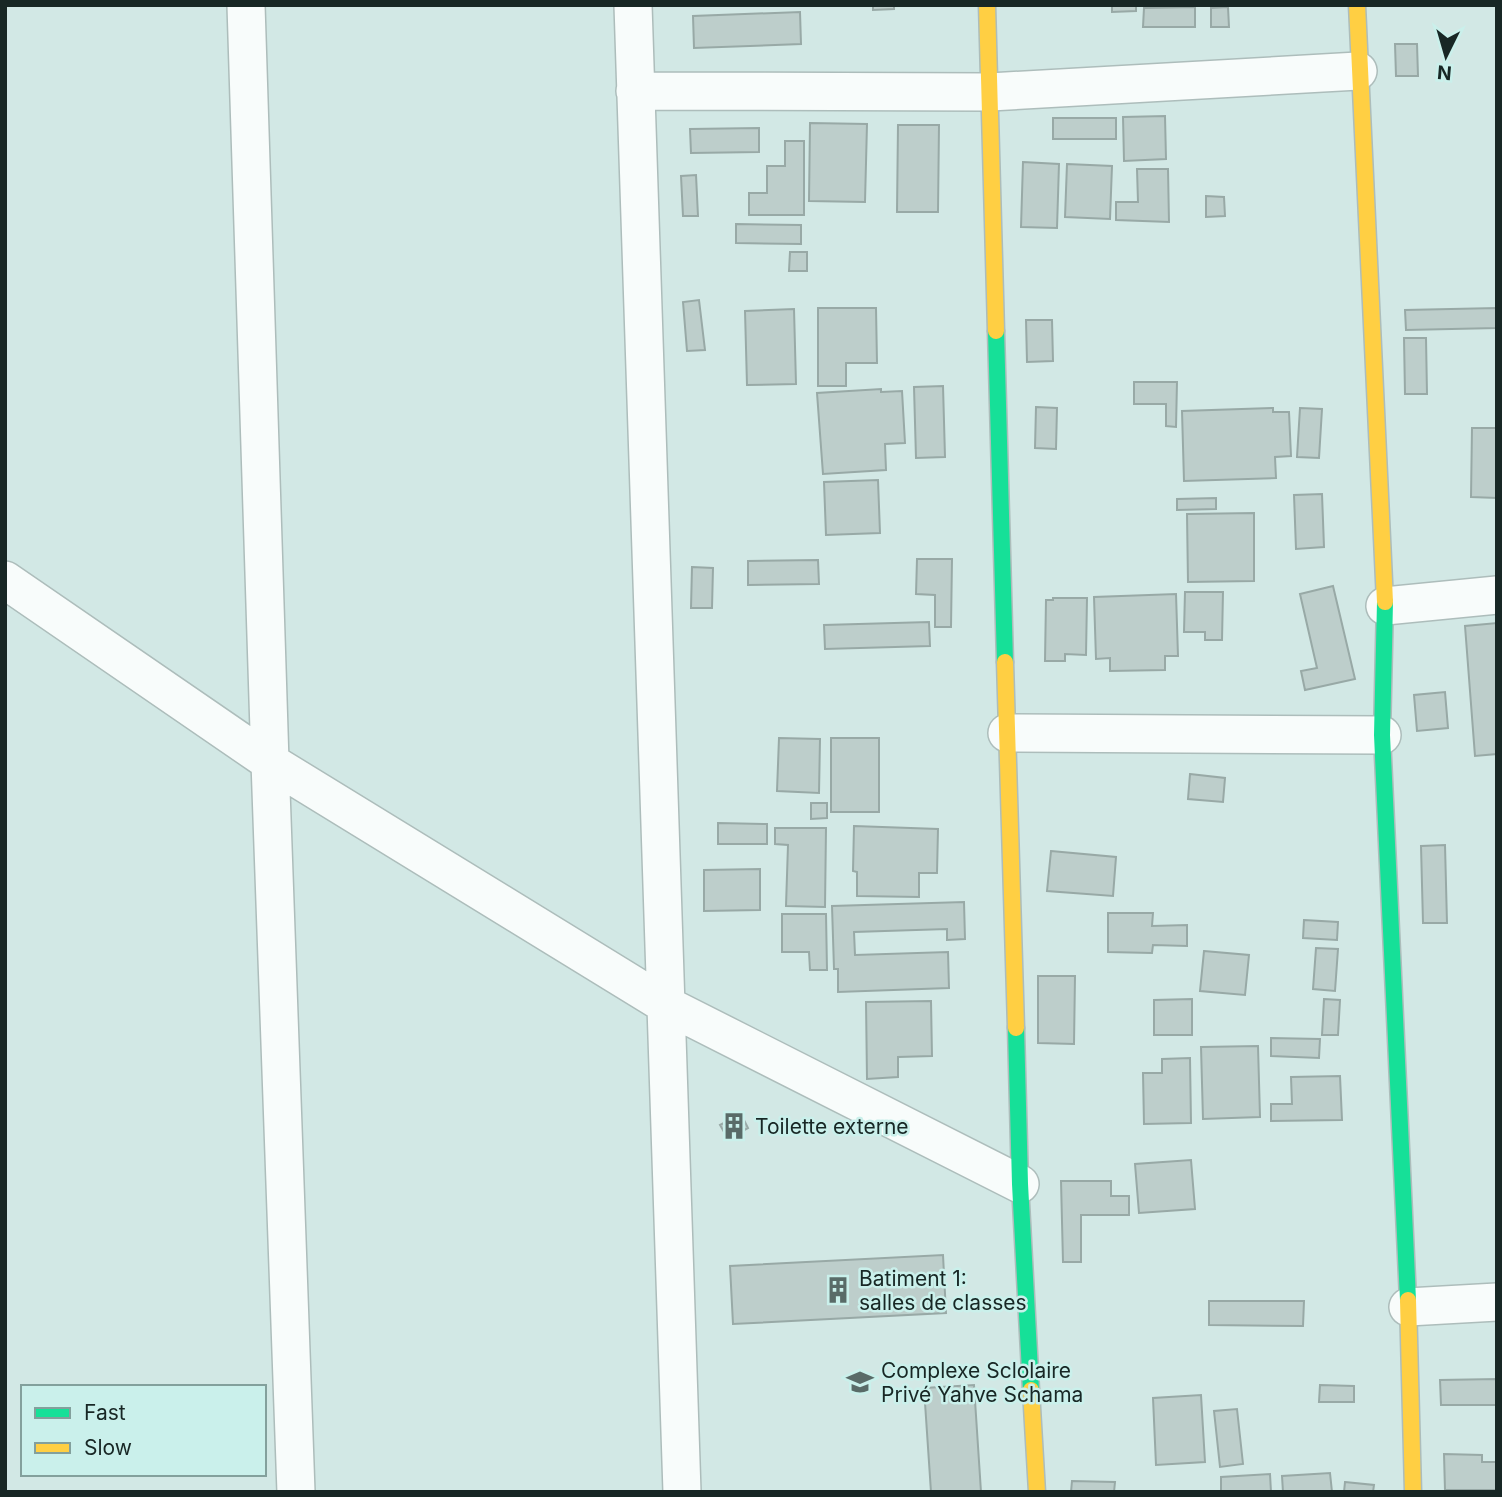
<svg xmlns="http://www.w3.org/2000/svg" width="1502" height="1497" font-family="Inter,sans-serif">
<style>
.building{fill:#bdcecb;stroke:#98a9a6;stroke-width:2}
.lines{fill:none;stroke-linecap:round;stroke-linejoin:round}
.street-casing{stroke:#adbdbb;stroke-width:40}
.fast-casing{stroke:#adbdbb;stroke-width:19}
.slow-casing{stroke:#adbdbb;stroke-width:19}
.street{stroke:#f8fcfb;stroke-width:37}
.fast{stroke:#16e098;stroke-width:16}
.slow{stroke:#ffcf43;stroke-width:16}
.labels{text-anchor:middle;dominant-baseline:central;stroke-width:5;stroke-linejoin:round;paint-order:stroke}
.poi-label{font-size:21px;fill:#182725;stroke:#caf0eb;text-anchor:start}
</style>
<rect width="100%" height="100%" fill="#d2e8e5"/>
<path class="building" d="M 873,5 L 894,5 L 894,9 L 873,10 Z
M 1112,5 L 1136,5 L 1136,11 L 1112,12 Z
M 1195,7 L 1195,27 L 1143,27 L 1144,8 Z
M 1228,7 L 1229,27 L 1211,27 L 1211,8 Z
M 800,12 L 801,44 L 694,48 L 693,16 Z
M 1395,44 L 1417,44 L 1418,76 L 1396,76 Z
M 1165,116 L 1166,159 L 1124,161 L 1123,117 Z
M 1053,118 L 1116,118 L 1116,139 L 1053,139 Z
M 810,123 L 867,124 L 865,202 L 809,201 Z
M 898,125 L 939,125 L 938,212 L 897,212 Z
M 759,128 L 759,152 L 691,153 L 690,129 Z
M 785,141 L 804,141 L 804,215 L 749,215 L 749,193 L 767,193 L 767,166 L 785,166 Z
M 1023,162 L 1059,164 L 1057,228 L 1021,227 Z
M 1067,164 L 1112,166 L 1110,219 L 1065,217 Z
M 1137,169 L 1168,169 L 1169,222 L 1116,220 L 1116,202 L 1138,202 Z
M 696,175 L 698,216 L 683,216 L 681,176 Z
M 1206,196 L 1224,197 L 1225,216 L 1206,217 Z
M 736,224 L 801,225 L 801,244 L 736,243 Z
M 790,252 L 807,252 L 807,271 L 789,271 Z
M 699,300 L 705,350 L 687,351 L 683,302 Z
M 818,308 L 876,308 L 877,363 L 846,363 L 846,386 L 818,386 Z
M 1497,308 L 1497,328 L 1406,330 L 1405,310 Z
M 794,309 L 796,384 L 747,385 L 745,311 Z
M 1026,320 L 1052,320 L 1053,361 L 1027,362 Z
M 1404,338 L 1426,338 L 1427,394 L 1405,394 Z
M 1134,382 L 1177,382 L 1176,427 L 1166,426 L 1166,404 L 1134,404 Z
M 943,386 L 945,457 L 916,458 L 914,387 Z
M 881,389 L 881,392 L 902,391 L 905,443 L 885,444 L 886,470 L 823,474 L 817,393 Z
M 1036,407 L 1057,408 L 1056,449 L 1035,448 Z
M 1273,408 L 1273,412 L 1289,412 L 1291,456 L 1275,457 L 1276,478 L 1184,481 L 1182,411 Z
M 1300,408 L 1322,409 L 1319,458 L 1297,457 Z
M 1472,428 L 1497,428 L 1497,498 L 1471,497 Z
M 878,480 L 880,533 L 826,535 L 824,482 Z
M 1322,494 L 1324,547 L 1296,549 L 1294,495 Z
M 1216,498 L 1216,509 L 1177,510 L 1177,499 Z
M 1254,513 L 1254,581 L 1188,582 L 1187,514 Z
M 917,559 L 952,559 L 951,627 L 935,627 L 935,595 L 916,594 Z
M 818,560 L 819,584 L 748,585 L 748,561 Z
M 692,567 L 713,568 L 712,608 L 691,608 Z
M 1333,586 L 1355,679 L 1305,690 L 1301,671 L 1317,668 L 1300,594 Z
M 1185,592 L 1223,592 L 1222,640 L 1205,640 L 1205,632 L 1184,632 Z
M 1176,594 L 1178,656 L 1165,656 L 1165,670 L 1110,671 L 1110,658 L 1096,659 L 1094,597 Z
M 1053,598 L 1087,598 L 1086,655 L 1065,654 L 1065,661 L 1045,661 L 1046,600 L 1053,600 Z
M 929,622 L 930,646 L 825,649 L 824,625 Z
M 1497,623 L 1497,754 L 1475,756 L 1465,626 Z
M 1445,692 L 1448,728 L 1417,731 L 1414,695 Z
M 779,738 L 820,739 L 819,793 L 777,791 Z
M 831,738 L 879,738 L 879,812 L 831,812 Z
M 1190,774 L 1225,778 L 1223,802 L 1188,799 Z
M 811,803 L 827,803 L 827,818 L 811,819 Z
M 718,823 L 767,824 L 767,844 L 718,844 Z
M 854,826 L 938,829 L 937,873 L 919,873 L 919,897 L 857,896 L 857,872 L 853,871 Z
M 775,828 L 826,828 L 825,907 L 786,906 L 788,845 L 775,844 Z
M 1445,845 L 1447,923 L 1423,923 L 1421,846 Z
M 1051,851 L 1116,857 L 1113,896 L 1047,891 Z
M 760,869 L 760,910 L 704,911 L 704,870 Z
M 964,902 L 965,939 L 947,940 L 947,929 L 854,932 L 855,955 L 948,952 L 949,988 L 838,992 L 838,969 L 834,969 L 832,906 Z
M 1108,913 L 1153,913 L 1152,926 L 1187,925 L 1187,946 L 1153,945 L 1152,953 L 1108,952 Z
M 782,914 L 826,914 L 827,970 L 810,970 L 809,952 L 782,952 Z
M 1304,920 L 1338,922 L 1337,940 L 1303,938 Z
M 1316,948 L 1338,949 L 1335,991 L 1313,989 Z
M 1204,951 L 1249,955 L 1245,995 L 1200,991 Z
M 1038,976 L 1075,976 L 1074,1044 L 1038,1043 Z
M 1192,999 L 1192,1035 L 1154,1035 L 1154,1000 Z
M 1324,999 L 1340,1000 L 1338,1035 L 1322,1035 Z
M 931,1001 L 932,1056 L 898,1057 L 898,1077 L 867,1079 L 866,1002 Z
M 1271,1038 L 1320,1039 L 1319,1058 L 1271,1056 Z
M 1258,1046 L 1260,1117 L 1203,1119 L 1201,1047 Z
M 1190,1058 L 1191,1123 L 1144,1124 L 1143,1073 L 1162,1073 L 1162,1059 Z
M 1340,1076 L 1342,1120 L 1271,1121 L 1271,1104 L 1292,1104 L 1291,1077 Z
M 741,1114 L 748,1128 L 728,1139 L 720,1125 Z
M 1191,1160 L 1195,1209 L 1139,1213 L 1135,1164 Z
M 1061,1181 L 1111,1181 L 1111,1196 L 1129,1196 L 1129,1215 L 1081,1215 L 1081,1262 L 1063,1262 Z
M 943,1255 L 946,1313 L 733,1324 L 730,1266 Z
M 1209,1301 L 1304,1301 L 1303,1326 L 1209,1325 Z
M 1497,1379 L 1497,1405 L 1441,1405 L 1440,1380 Z
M 974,1385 L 981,1492 L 931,1492 L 924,1388 Z
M 1320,1385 L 1354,1386 L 1354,1402 L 1319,1402 Z
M 1201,1395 L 1205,1462 L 1156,1465 L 1153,1398 Z
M 1237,1409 L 1243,1464 L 1220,1467 L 1214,1411 Z
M 1444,1454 L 1482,1455 L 1482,1462 L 1497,1462 L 1497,1490 L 1445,1490 Z
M 1330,1473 L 1332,1492 L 1283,1492 L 1282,1476 Z
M 1270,1474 L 1271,1492 L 1221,1492 L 1221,1477 Z
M 1072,1481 L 1115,1482 L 1114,1492 L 1071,1492 Z
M 1345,1482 L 1374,1485 L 1373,1492 L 1344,1492 Z"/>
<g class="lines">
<defs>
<path id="street" d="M 246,5 L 270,762 L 296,1492
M 633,5 L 682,1492
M 635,91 L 990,92 L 1358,71
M 5,580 L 270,762 L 666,1005 L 1020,1184
M 1385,606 L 1497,595
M 1007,733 L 1382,735
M 1408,1307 L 1497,1302"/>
<path id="fast" d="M 996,331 L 1005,662
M 1385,602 L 1382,735 L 1408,1300
M 1016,1028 L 1020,1184 L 1031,1390"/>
<path id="slow" d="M 987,5 L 996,331
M 1357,5 L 1385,602
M 1005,662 L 1016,1028
M 1408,1300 L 1413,1492
M 1031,1390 L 1037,1492"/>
</defs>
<use href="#street" class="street-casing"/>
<use href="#fast" class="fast-casing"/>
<use href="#slow" class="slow-casing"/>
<use href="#street" class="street"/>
<use href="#fast" class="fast"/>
<use href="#slow" class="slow"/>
</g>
<defs>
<symbol id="building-bare" viewBox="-9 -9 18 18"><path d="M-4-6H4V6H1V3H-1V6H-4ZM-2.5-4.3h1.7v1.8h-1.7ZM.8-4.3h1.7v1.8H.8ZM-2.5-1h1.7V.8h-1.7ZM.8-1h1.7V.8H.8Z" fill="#596b68" stroke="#caf0eb" stroke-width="2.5" paint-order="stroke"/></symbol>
<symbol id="school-bare" viewBox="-9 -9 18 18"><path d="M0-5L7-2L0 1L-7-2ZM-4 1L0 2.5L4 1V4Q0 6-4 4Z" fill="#596b68" stroke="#caf0eb" stroke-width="2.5" paint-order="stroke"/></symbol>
</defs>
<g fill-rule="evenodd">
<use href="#building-bare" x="715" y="1107" width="38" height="38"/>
<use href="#building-bare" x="819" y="1271" width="38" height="38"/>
<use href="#school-bare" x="841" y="1363" width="38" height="38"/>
</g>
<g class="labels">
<g class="poi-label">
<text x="755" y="1126">Toilette externe</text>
<text x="859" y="1278">Batiment 1:<tspan x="859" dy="24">salles de classes</tspan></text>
<text x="881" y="1370">Complexe Sclolaire<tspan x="881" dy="24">Privé Yahve Schama</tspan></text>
</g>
</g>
<rect width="1502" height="1497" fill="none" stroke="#182725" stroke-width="14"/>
<rect x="21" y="1385" width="245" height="91" fill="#caf0eb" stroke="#83a09c" stroke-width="2"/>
<rect x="35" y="1408" width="35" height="10" fill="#16e098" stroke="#83a09c" stroke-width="2"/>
<text x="84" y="1420" font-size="21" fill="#182725">Fast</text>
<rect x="35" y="1443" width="35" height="10" fill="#ffcf43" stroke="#83a09c" stroke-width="2"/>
<text x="84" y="1455" font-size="21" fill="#182725">Slow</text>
<g transform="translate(1446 56) rotate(185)" stroke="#caf0eb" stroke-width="5" paint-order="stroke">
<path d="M0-5L12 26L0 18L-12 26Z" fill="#182725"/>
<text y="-10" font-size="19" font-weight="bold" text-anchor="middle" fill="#182725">N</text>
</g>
</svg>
